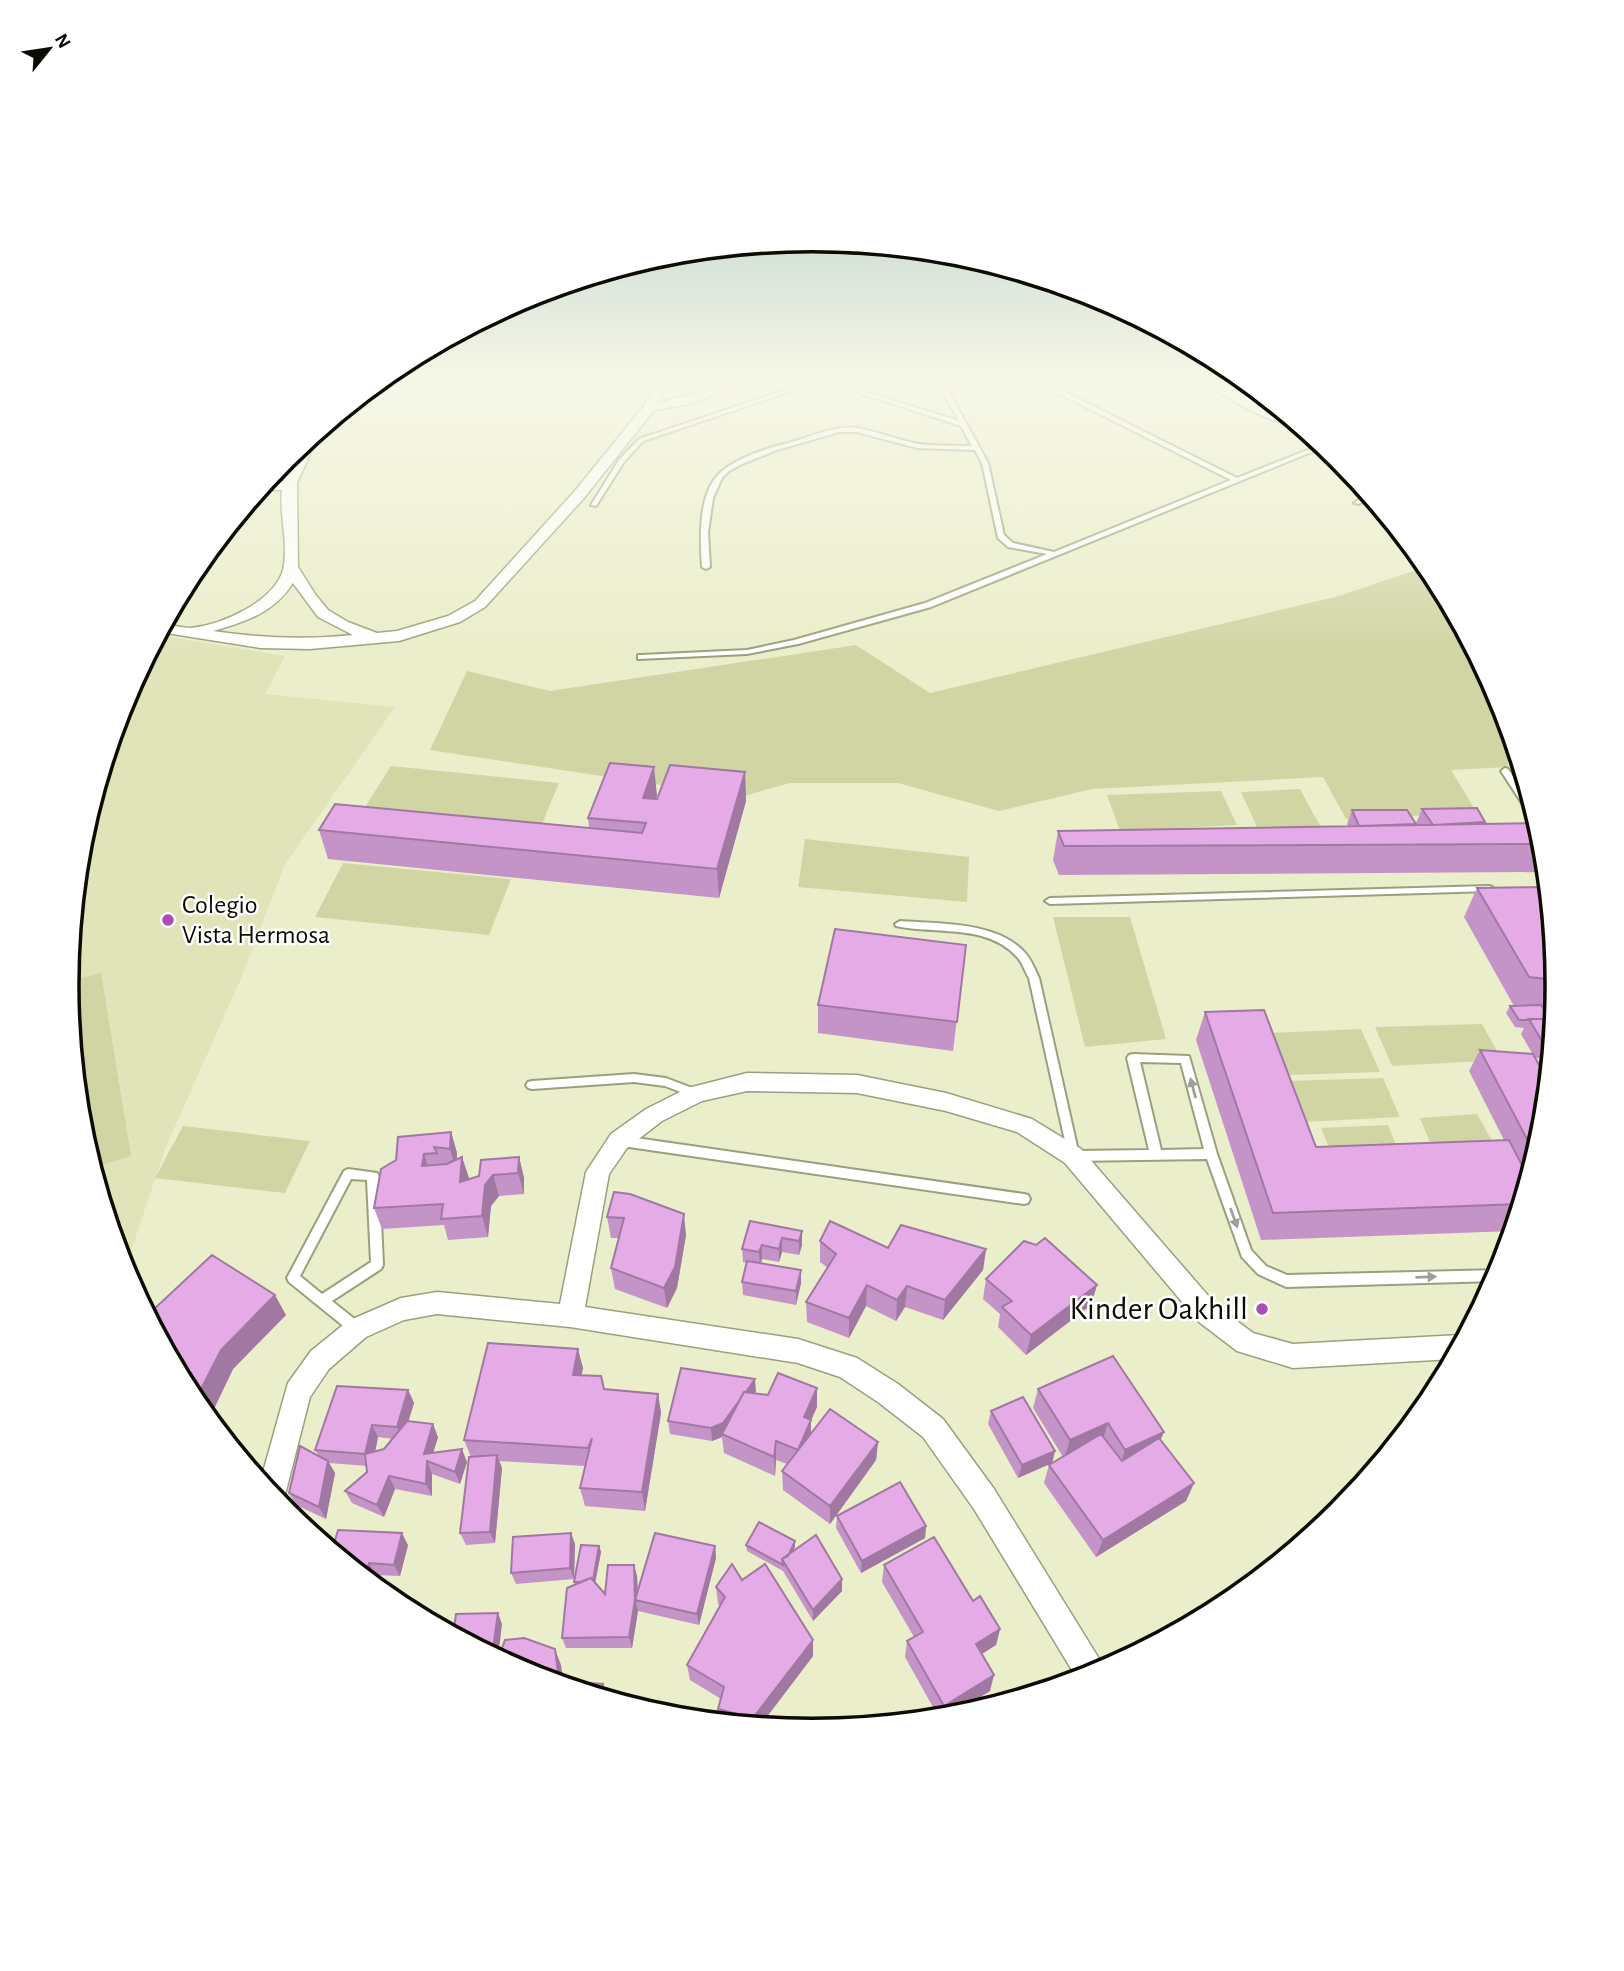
<svg xmlns="http://www.w3.org/2000/svg" width="1624" height="1971" font-family="'Alegreya Sans',sans-serif">
<style>
.built{fill:#e0e4b8}
.green{fill:#d1d5a4}
.lines{fill:none;stroke-linecap:round;stroke-linejoin:round}
.lane-casing{stroke:#9c9f7d;stroke-width:4}
.street-casing{stroke:#9c9f7d;stroke-width:3}
.secondary-casing{stroke:#9c9f7d;stroke-width:4}
.lane{fill:#fff;fill-rule:evenodd}
.street{fill:#fff;fill-rule:evenodd}
.secondary{fill:#fff;fill-rule:evenodd}
.wall{fill:#c493c7;fill-rule:evenodd}
.shaded-wall{fill:#a078a2}
.building{fill:#e4abe7;stroke:#a078a2;stroke-width:2}
.oneway{fill:#9e9e9a}
.poi-dot{fill:#ac4cb4;stroke:#fff;stroke-width:2.5}
.labels{text-anchor:middle;dominant-baseline:central;stroke-width:5;stroke-linejoin:round;paint-order:stroke}
.poi-label{font-size:26px;fill:#0c0c03;stroke:#fff;text-anchor:start}
.near-poi-label{font-size:32px;fill:#0c0c03;stroke:#fff;text-anchor:end}
.rim{fill:none;stroke:#0c0c03;stroke-width:3.5}
</style>
<rect width="100%" height="100%" fill="#ebeeca"/>
<path class="built" d="M 158,635 L 285,656 L 265,694 L 395,707 L 285,864 L 242,976 L 165,1149 L 124,1272 L 81,1131 L 67,985 L 81,840 L 123,700 Z"/>
<path class="green" d="M 1428,566 L 1501,701 L 1514,743 L 1508,744 L 1508,767 L 1451,770 L 1477,813 L 1346,819 L 1323,777 L 1092,789 L 999,811 L 898,783 L 790,783 L 740,797 L 430,750 L 467,671 L 550,691 L 856,645 L 930,693 L 1339,596 Z
M 391,766 L 559,783 L 534,843 L 351,829 Z
M 1300,789 L 1326,837 L 1263,840 L 1241,792 Z
M 1221,791 L 1237,825 L 1120,831 L 1107,795 Z
M 805,839 L 969,857 L 967,902 L 798,887 Z
M 343,863 L 511,879 L 489,935 L 315,917 Z
M 1053,917 L 1130,917 L 1166,1039 L 1085,1047 Z
M 101,973 L 131,1156 L 92,1168 L 81,1131 L 67,985 L 67,982 Z
M 1482,1024 L 1502,1060 L 1392,1066 L 1375,1027 Z
M 1361,1029 L 1380,1072 L 1287,1075 L 1271,1033 Z
M 1383,1078 L 1400,1117 L 1302,1122 L 1287,1081 Z
M 1477,1114 L 1492,1141 L 1431,1145 L 1420,1118 Z
M 1388,1125 L 1400,1155 L 1334,1159 L 1321,1128 Z
M 183,1126 L 310,1141 L 285,1193 L 155,1178 Z"/>
<g class="lines">
<defs>
<path id="lane" d="M 815,380 L 825,380 L 643,441 L 624,462 L 596,506 L 591,505 L 619,460 L 639,439 Z
M 959,380 L 968,380 L 950,389 L 950,394 L 988,463 L 1004,535 L 1013,543 L 1054,552 L 1231,480 L 1032,380 L 1041,380 L 1237,478 L 1305,451 L 1324,446 L 1327,449 L 1309,453 L 931,607 L 798,644 L 747,654 L 638,659 L 638,655 L 641,655 L 747,650 L 794,640 L 925,603 L 1047,554 L 1008,547 L 998,538 L 982,463 L 975,450 L 917,448 L 857,432 L 839,432 L 777,450 L 742,464 L 729,471 L 722,478 L 713,498 L 708,532 L 710,567 L 706,569 L 702,567 C 700,537 697,487 726,468 C 746,454 772,447 795,441 C 815,435 836,425 857,428 C 876,431 895,439 914,443 C 932,447 954,445 972,446 L 961,426 L 854,391 L 859,390 L 959,421 L 944,394 L 944,388 Z
M 1369,494 L 1372,498 L 1359,504 L 1354,503 Z
M 1505,768 L 1508,769 L 1533,806 L 1537,821 L 1533,820 L 1501,771 Z
M 1489,886 L 1492,887 L 1494,889 L 1492,891 L 1050,904 L 1045,901 L 1050,898 Z
M 900,921 C 938,924 999,921 1026,954 C 1032,961 1035,970 1039,978 L 1078,1151 L 1149,1150 L 1127,1058 L 1129,1055 L 1133,1054 L 1189,1056 L 1217,1154 L 1251,1250 L 1266,1266 L 1287,1275 L 1501,1270 L 1496,1281 L 1286,1287 L 1258,1274 L 1242,1257 L 1207,1159 L 1073,1161 L 1069,1159 L 1029,978 C 1025,972 1023,964 1018,958 C 988,923 936,935 896,926 L 895,924 ZM 1140,1062 L 1181,1063 L 1204,1149 L 1161,1150 Z
M 634,1074 L 666,1078 L 700,1091 L 702,1094 L 700,1097 L 696,1098 L 665,1086 L 634,1082 L 532,1089 L 528,1088 L 526,1085 L 528,1082 L 532,1081 Z
M 622,1136 L 1024,1194 L 1028,1195 L 1030,1199 L 1028,1203 L 1024,1204 L 622,1146 L 618,1144 L 616,1141 L 618,1138 Z
M 348,1169 L 377,1173 L 379,1176 L 383,1265 L 381,1269 L 332,1301 L 362,1325 L 364,1329 L 362,1333 L 357,1335 L 352,1333 L 289,1282 L 287,1278 L 344,1171 ZM 351,1179 L 367,1180 L 371,1262 L 322,1294 L 300,1276 Z"/>
<path id="street" d="M 407,380 L 426,380 L 393,393 L 337,421 L 312,450 L 297,483 L 298,567 L 315,594 L 328,610 L 348,622 L 377,633 L 397,631 L 448,616 L 475,601 L 574,492 L 644,406 L 657,380 L 669,380 L 659,402 C 691,397 722,380 755,380 L 685,405 L 654,410 L 584,498 L 485,607 L 460,622 L 399,641 L 310,649 L 261,648 L 160,632 L 164,624 C 172,625 183,628 191,628 C 221,625 274,602 283,570 C 289,544 279,516 282,490 L 259,490 L 265,483 L 284,481 C 301,429 356,397 407,380 ZM 293,583 L 318,617 L 353,635 C 305,640 260,638 213,631 C 245,622 274,613 293,583 Z
M 1366,492 L 1374,500 L 1364,498 L 1362,495 Z
M 747,1073 L 857,1075 L 946,1093 L 1032,1119 L 1081,1149 L 1217,1306 L 1253,1333 L 1293,1344 L 1460,1335 L 1465,1337 L 1453,1359 L 1293,1368 L 1237,1351 L 1199,1322 L 1065,1163 L 1017,1132 L 946,1111 L 857,1093 L 747,1091 L 702,1101 L 662,1121 L 627,1148 L 609,1174 L 585,1307 L 798,1339 L 857,1358 L 898,1384 L 943,1419 L 994,1489 L 1106,1670 L 1078,1680 L 974,1509 L 923,1437 L 878,1402 L 840,1377 L 798,1363 L 570,1327 L 437,1314 L 404,1320 L 366,1337 L 329,1369 L 310,1397 L 285,1495 L 279,1506 L 260,1483 L 288,1383 L 311,1351 L 348,1321 L 401,1298 L 437,1292 L 560,1304 L 586,1172 L 611,1134 L 646,1109 L 688,1088 Z"/>
<path id="secondary" d="M 1204,380 L 1224,380 L 1281,410 L 1298,425 C 1279,428 1218,395 1204,380 Z"/>
</defs>
<use href="#lane" class="lane-casing"/>
<use href="#street" class="street-casing"/>
<use href="#secondary" class="secondary-casing"/>
<use href="#lane" class="lane"/>
<use href="#street" class="street"/>
<use href="#secondary" class="secondary"/>
</g>
<path class="wall" d="M 745,772 L 746,801 L 719,898 L 328,859 L 319,830 L 589,828 L 588,818 L 657,795 L 656,799 Z
M 1422,809 L 1485,822 L 1484,824 L 1543,840 L 1546,872 L 1059,875 L 1053,860 L 1058,831 L 1348,826 L 1347,824 L 1352,810 L 1417,825 L 1416,823 Z
M 1548,887 L 1558,986 L 1555,1010 L 1544,1009 L 1551,1019 L 1554,1019 L 1550,1058 L 1535,1058 L 1521,1034 L 1524,1028 L 1515,1027 L 1506,1013 L 1510,1006 L 1514,1006 L 1464,917 L 1477,888 Z
M 966,945 L 953,1051 L 818,1033 L 818,1005 Z
M 1205,1012 L 1316,1147 L 1504,1140 L 1469,1071 L 1480,1050 L 1543,1131 L 1513,1231 L 1261,1240 L 1196,1040 Z
M 451,1132 L 457,1153 L 457,1159 L 462,1157 L 469,1179 L 479,1176 L 519,1157 L 524,1178 L 524,1194 L 499,1196 L 491,1206 L 488,1237 L 448,1240 L 444,1225 L 382,1229 L 374,1208 L 381,1169 Z
M 614,1192 L 686,1235 L 677,1288 L 667,1308 L 615,1289 L 611,1268 L 619,1238 L 611,1238 L 607,1217 Z
M 802,1231 L 802,1245 L 799,1255 L 782,1252 L 779,1262 L 762,1259 L 761,1263 L 801,1270 L 801,1283 L 796,1305 L 743,1295 L 742,1282 L 747,1263 L 743,1262 L 742,1249 Z
M 820,1241 L 888,1248 L 986,1249 L 983,1270 L 943,1320 L 905,1307 L 896,1321 L 866,1306 L 849,1338 L 807,1322 L 806,1302 L 828,1268 L 820,1262 Z
M 986,1279 L 1097,1285 L 1091,1305 L 1026,1355 L 998,1327 L 1000,1314 L 983,1299 Z
M 286,1315 L 233,1369 L 211,1415 L 204,1414 L 192,1399 L 149,1318 Z
M 583,1368 L 581,1375 L 604,1389 L 658,1394 L 661,1413 L 645,1511 L 585,1506 L 580,1488 L 585,1466 L 499,1461 L 502,1468 L 495,1543 L 466,1545 L 460,1533 L 471,1457 L 464,1440 Z
M 817,1388 L 817,1407 L 811,1420 L 811,1433 L 878,1442 L 876,1460 L 830,1524 L 783,1490 L 782,1471 L 787,1464 L 776,1460 L 775,1476 L 724,1453 L 722,1437 L 712,1441 L 670,1434 L 668,1421 L 756,1392 L 755,1393 L 768,1395 Z
M 1038,1389 L 1160,1439 L 1194,1483 L 1186,1501 L 1096,1557 L 1044,1483 L 1049,1465 L 1063,1457 L 1033,1408 Z
M 408,1390 L 414,1403 L 408,1422 L 438,1437 L 433,1453 L 467,1462 L 460,1484 L 432,1474 L 432,1496 L 395,1489 L 384,1517 L 352,1503 L 345,1491 L 367,1472 L 367,1466 L 329,1463 L 335,1473 L 326,1519 L 296,1505 L 289,1493 L 319,1456 L 315,1450 ZM 378,1437 L 393,1439 L 384,1449 L 375,1452 Z
M 991,1411 L 1055,1451 L 1052,1463 L 1018,1478 L 988,1424 Z
M 837,1516 L 926,1526 L 925,1538 L 861,1573 L 836,1528 Z
M 575,1544 L 574,1579 L 516,1584 L 511,1573 Z
M 408,1545 L 400,1576 L 376,1575 L 332,1551 Z
M 746,1545 L 795,1547 L 793,1552 L 842,1591 L 813,1621 L 783,1571 L 747,1551 Z
M 599,1546 L 601,1552 L 595,1583 L 605,1594 L 634,1565 L 637,1576 L 638,1592 L 715,1546 L 716,1558 L 699,1625 L 638,1611 L 632,1648 L 566,1648 L 562,1638 L 575,1585 L 574,1582 Z
M 884,1565 L 973,1601 L 1000,1629 L 996,1645 L 982,1654 L 990,1691 L 945,1718 L 939,1718 L 905,1657 L 907,1641 L 914,1637 L 882,1582 Z
M 742,1580 L 813,1656 L 760,1726 L 720,1722 L 718,1709 L 721,1699 L 690,1680 L 687,1665 L 720,1606 L 718,1604 L 716,1587 Z"/>
<path class="shaded-wall" d="M 654,767 L 657,795 L 646,827 L 643,798 Z
M 745,772 L 746,801 L 719,898 L 717,869 Z
M 451,1132 L 457,1153 L 456,1170 L 450,1149 Z
M 424,1154 L 431,1175 L 422,1166 Z
M 462,1157 L 469,1178 L 466,1203 L 460,1182 Z
M 519,1157 L 524,1178 L 524,1194 L 518,1173 Z
M 493,1175 L 499,1196 L 491,1206 L 488,1237 L 482,1216 L 485,1185 Z
M 684,1214 L 686,1235 L 677,1288 L 667,1308 L 664,1288 Z
M 802,1231 L 802,1245 L 799,1255 L 799,1241 Z
M 782,1238 L 782,1252 L 779,1262 L 779,1249 Z
M 762,1245 L 762,1259 L 760,1266 L 759,1252 Z
M 986,1249 L 983,1270 L 943,1320 L 945,1300 Z
M 801,1270 L 801,1283 L 796,1305 L 796,1291 Z
M 867,1285 L 866,1306 L 849,1338 L 849,1318 Z
M 1097,1285 L 1091,1305 L 1026,1355 L 1031,1335 Z
M 907,1286 L 905,1307 L 896,1321 L 897,1300 Z
M 275,1295 L 286,1315 L 233,1369 L 211,1415 L 198,1395 L 221,1350 Z
M 578,1349 L 583,1368 L 578,1394 L 573,1375 Z
M 755,1379 L 756,1392 L 724,1436 L 722,1434 L 722,1437 L 712,1441 L 711,1428 Z
M 817,1388 L 817,1407 L 804,1436 L 804,1417 Z
M 408,1390 L 414,1403 L 403,1439 L 397,1427 Z
M 658,1394 L 661,1413 L 645,1511 L 642,1492 Z
M 811,1420 L 811,1439 L 798,1450 Z
M 1108,1423 L 1102,1442 L 1064,1459 L 1070,1440 Z
M 433,1424 L 438,1437 L 430,1463 L 424,1454 Z
M 372,1425 L 378,1437 L 372,1467 L 365,1454 Z
M 1164,1432 L 1156,1451 L 1119,1469 L 1125,1450 Z
M 776,1441 L 776,1460 L 775,1476 L 774,1457 Z
M 878,1442 L 876,1460 L 830,1524 L 830,1506 Z
M 462,1449 L 467,1462 L 460,1484 L 455,1472 Z
M 1055,1451 L 1052,1463 L 1018,1478 L 1022,1465 Z
M 497,1455 L 502,1468 L 495,1543 L 490,1532 Z
M 328,1461 L 335,1473 L 326,1519 L 319,1507 Z
M 427,1461 L 432,1474 L 432,1496 L 426,1484 Z
M 389,1476 L 395,1489 L 384,1517 L 377,1505 Z
M 1194,1483 L 1186,1501 L 1096,1557 L 1103,1540 Z
M 310,1518 L 318,1530 L 317,1539 L 309,1532 Z
M 926,1526 L 925,1538 L 861,1573 L 862,1561 Z
M 402,1533 L 408,1545 L 400,1576 L 394,1565 Z
M 571,1533 L 575,1544 L 574,1579 L 570,1568 Z
M 795,1541 L 795,1547 L 786,1565 L 784,1562 Z
M 599,1546 L 601,1552 L 594,1589 L 592,1583 Z
M 715,1546 L 716,1558 L 699,1625 L 697,1614 Z
M 369,1563 L 376,1575 L 373,1585 L 365,1579 Z
M 634,1565 L 637,1576 L 638,1600 L 635,1600 L 638,1611 L 632,1648 L 629,1637 Z
M 842,1579 L 842,1591 L 813,1621 L 813,1610 Z
M 498,1613 L 502,1624 L 498,1659 L 492,1656 Z
M 1000,1629 L 996,1645 L 972,1660 L 976,1644 Z
M 813,1640 L 813,1656 L 760,1726 L 754,1725 L 753,1718 Z
M 555,1649 L 561,1665 L 564,1685 L 559,1681 Z
M 994,1675 L 990,1691 L 945,1718 L 941,1718 L 944,1706 Z
M 603,1684 L 608,1699 L 601,1697 Z"/>
<path class="building" d="M 610,763 L 654,767 L 643,798 L 657,799 L 670,765 L 745,772 L 717,869 L 319,830 L 335,804 L 642,833 L 646,823 L 588,818 Z
M 1477,808 L 1485,822 L 1433,825 L 1422,809 Z
M 1352,810 L 1407,810 L 1416,824 L 1359,826 Z
M 1538,823 L 1544,844 L 1064,846 L 1058,831 Z
M 1548,887 L 1557,980 L 1529,977 L 1477,888 Z
M 835,929 L 966,945 L 957,1022 L 818,1005 Z
M 1541,1005 L 1551,1019 L 1529,1019 L 1530,1020 L 1519,1020 L 1510,1006 Z
M 1264,1010 L 1316,1147 L 1509,1140 L 1529,1179 L 1521,1204 L 1273,1213 L 1205,1012 Z
M 1529,1019 L 1554,1019 L 1552,1043 L 1543,1043 Z
M 1480,1050 L 1533,1054 L 1548,1081 L 1543,1131 L 1536,1156 Z
M 451,1132 L 450,1149 L 434,1147 L 437,1153 L 424,1154 L 422,1166 L 447,1164 L 462,1157 L 460,1182 L 479,1176 L 481,1160 L 519,1157 L 518,1173 L 493,1175 L 485,1185 L 482,1216 L 441,1219 L 443,1204 L 374,1208 L 381,1169 L 396,1160 L 398,1137 Z
M 614,1192 L 630,1194 L 684,1214 L 675,1267 L 664,1288 L 611,1268 L 624,1218 L 607,1217 Z
M 750,1221 L 802,1231 L 799,1241 L 782,1238 L 779,1249 L 762,1245 L 759,1252 L 742,1249 Z
M 830,1221 L 888,1248 L 901,1225 L 986,1249 L 945,1300 L 907,1286 L 897,1300 L 867,1285 L 849,1318 L 806,1302 L 836,1254 L 820,1241 Z
M 1045,1238 L 1097,1285 L 1031,1335 L 1002,1307 L 1012,1301 L 986,1279 L 1024,1241 L 1036,1245 Z
M 212,1255 L 275,1295 L 221,1350 L 198,1395 L 189,1394 L 149,1318 L 153,1310 Z
M 747,1261 L 801,1270 L 796,1291 L 742,1282 Z
M 488,1343 L 578,1349 L 573,1375 L 601,1376 L 604,1389 L 658,1394 L 642,1492 L 580,1488 L 592,1438 L 588,1448 L 464,1440 Z
M 1113,1356 L 1164,1432 L 1125,1450 L 1108,1423 L 1070,1440 L 1038,1389 Z
M 681,1368 L 755,1379 L 746,1392 L 744,1392 L 739,1401 L 723,1423 L 711,1428 L 668,1421 Z
M 778,1373 L 817,1388 L 804,1417 L 811,1420 L 798,1450 L 776,1441 L 774,1457 L 722,1434 L 744,1392 L 768,1395 Z
M 337,1386 L 408,1390 L 397,1427 L 372,1425 L 365,1454 L 315,1450 Z
M 1023,1397 L 1055,1451 L 1022,1465 L 991,1411 Z
M 830,1409 L 878,1442 L 830,1506 L 782,1471 Z
M 407,1421 L 433,1424 L 424,1454 L 462,1449 L 455,1472 L 427,1461 L 426,1484 L 389,1476 L 377,1505 L 345,1491 L 367,1472 L 365,1454 L 384,1449 Z
M 1101,1434 L 1122,1461 L 1159,1438 L 1194,1483 L 1103,1540 L 1049,1465 Z
M 300,1446 L 328,1461 L 319,1507 L 289,1493 Z
M 497,1455 L 490,1532 L 460,1533 L 469,1457 Z
M 900,1482 L 926,1526 L 862,1561 L 837,1516 Z
M 310,1518 L 309,1532 L 294,1520 Z
M 759,1522 L 795,1541 L 788,1556 L 782,1559 L 783,1565 L 746,1545 Z
M 338,1530 L 402,1533 L 394,1565 L 369,1563 L 365,1579 L 332,1551 Z
M 571,1533 L 570,1568 L 511,1573 L 513,1537 Z
M 655,1533 L 715,1546 L 697,1614 L 635,1600 Z
M 816,1535 L 842,1579 L 813,1610 L 782,1559 Z
M 934,1537 L 973,1601 L 980,1596 L 1000,1629 L 976,1644 L 994,1675 L 944,1706 L 907,1641 L 923,1632 L 884,1565 Z
M 581,1545 L 599,1546 L 593,1580 L 591,1578 L 580,1582 L 574,1582 Z
M 732,1564 L 742,1580 L 765,1564 L 813,1640 L 753,1718 L 718,1709 L 724,1687 L 687,1665 L 725,1597 L 716,1587 Z
M 608,1565 L 634,1565 L 635,1600 L 629,1637 L 562,1638 L 567,1588 L 591,1578 L 605,1594 Z
M 498,1613 L 492,1656 L 453,1635 L 456,1614 Z
M 524,1638 L 555,1649 L 559,1681 L 603,1684 L 601,1697 L 526,1674 L 498,1659 L 505,1640 Z"/>
<defs><path id="oneway-solid" d="M-6-.8H1V-3.2L6.5 0L1 3.2V.8H-6Z" transform="scale(1.75)"/></defs>
<g class="oneway">
<use href="#oneway-solid" transform="translate(1193 1088) rotate(-105)"/>
<use href="#oneway-solid" transform="translate(1234 1218) rotate(70)"/>
<use href="#oneway-solid" transform="translate(1426 1277) rotate(-2)"/>
</g>
<linearGradient id="sky" x2="0" y2="1"><stop stop-color="#97bab9"/><stop offset="0.58" stop-color="#f6f7e7"/><stop offset="1" stop-color="#f6f7e7" stop-opacity="0"/></linearGradient>
<rect width="1624" height="656" fill="url(#sky)"/>
<g class="poi-dot">
<circle cx="168" cy="920" r="7"/>
<circle cx="1262" cy="1309" r="7"/>
</g>
<g class="labels">
<g class="poi-label">
<text x="182" y="905">Colegio<tspan x="182" dy="30">Vista Hermosa</tspan></text>
</g>
<g class="near-poi-label">
<text x="1248" y="1309">Kinder Oakhill</text>
</g>
</g>
<path d="M0 0H1624V1971H0ZM79 985a733 733 0 1 1 1466 0a733 733 0 1 1-1466 0Z" fill="#fff" fill-rule="evenodd"/>
<path class="rim" d="M79 985a733 733 0 1 1 1466 0a733 733 0 1 1-1466 0Z"/>
<g transform="translate(49 49) rotate(60)" stroke="#ffffff" stroke-width="5" paint-order="stroke">
<path d="M0-5L12 26L0 18L-12 26Z" fill="#0c0c03"/>
<text y="-10" font-size="19" font-weight="bold" text-anchor="middle" fill="#0c0c03">N</text>
</g>
</svg>
